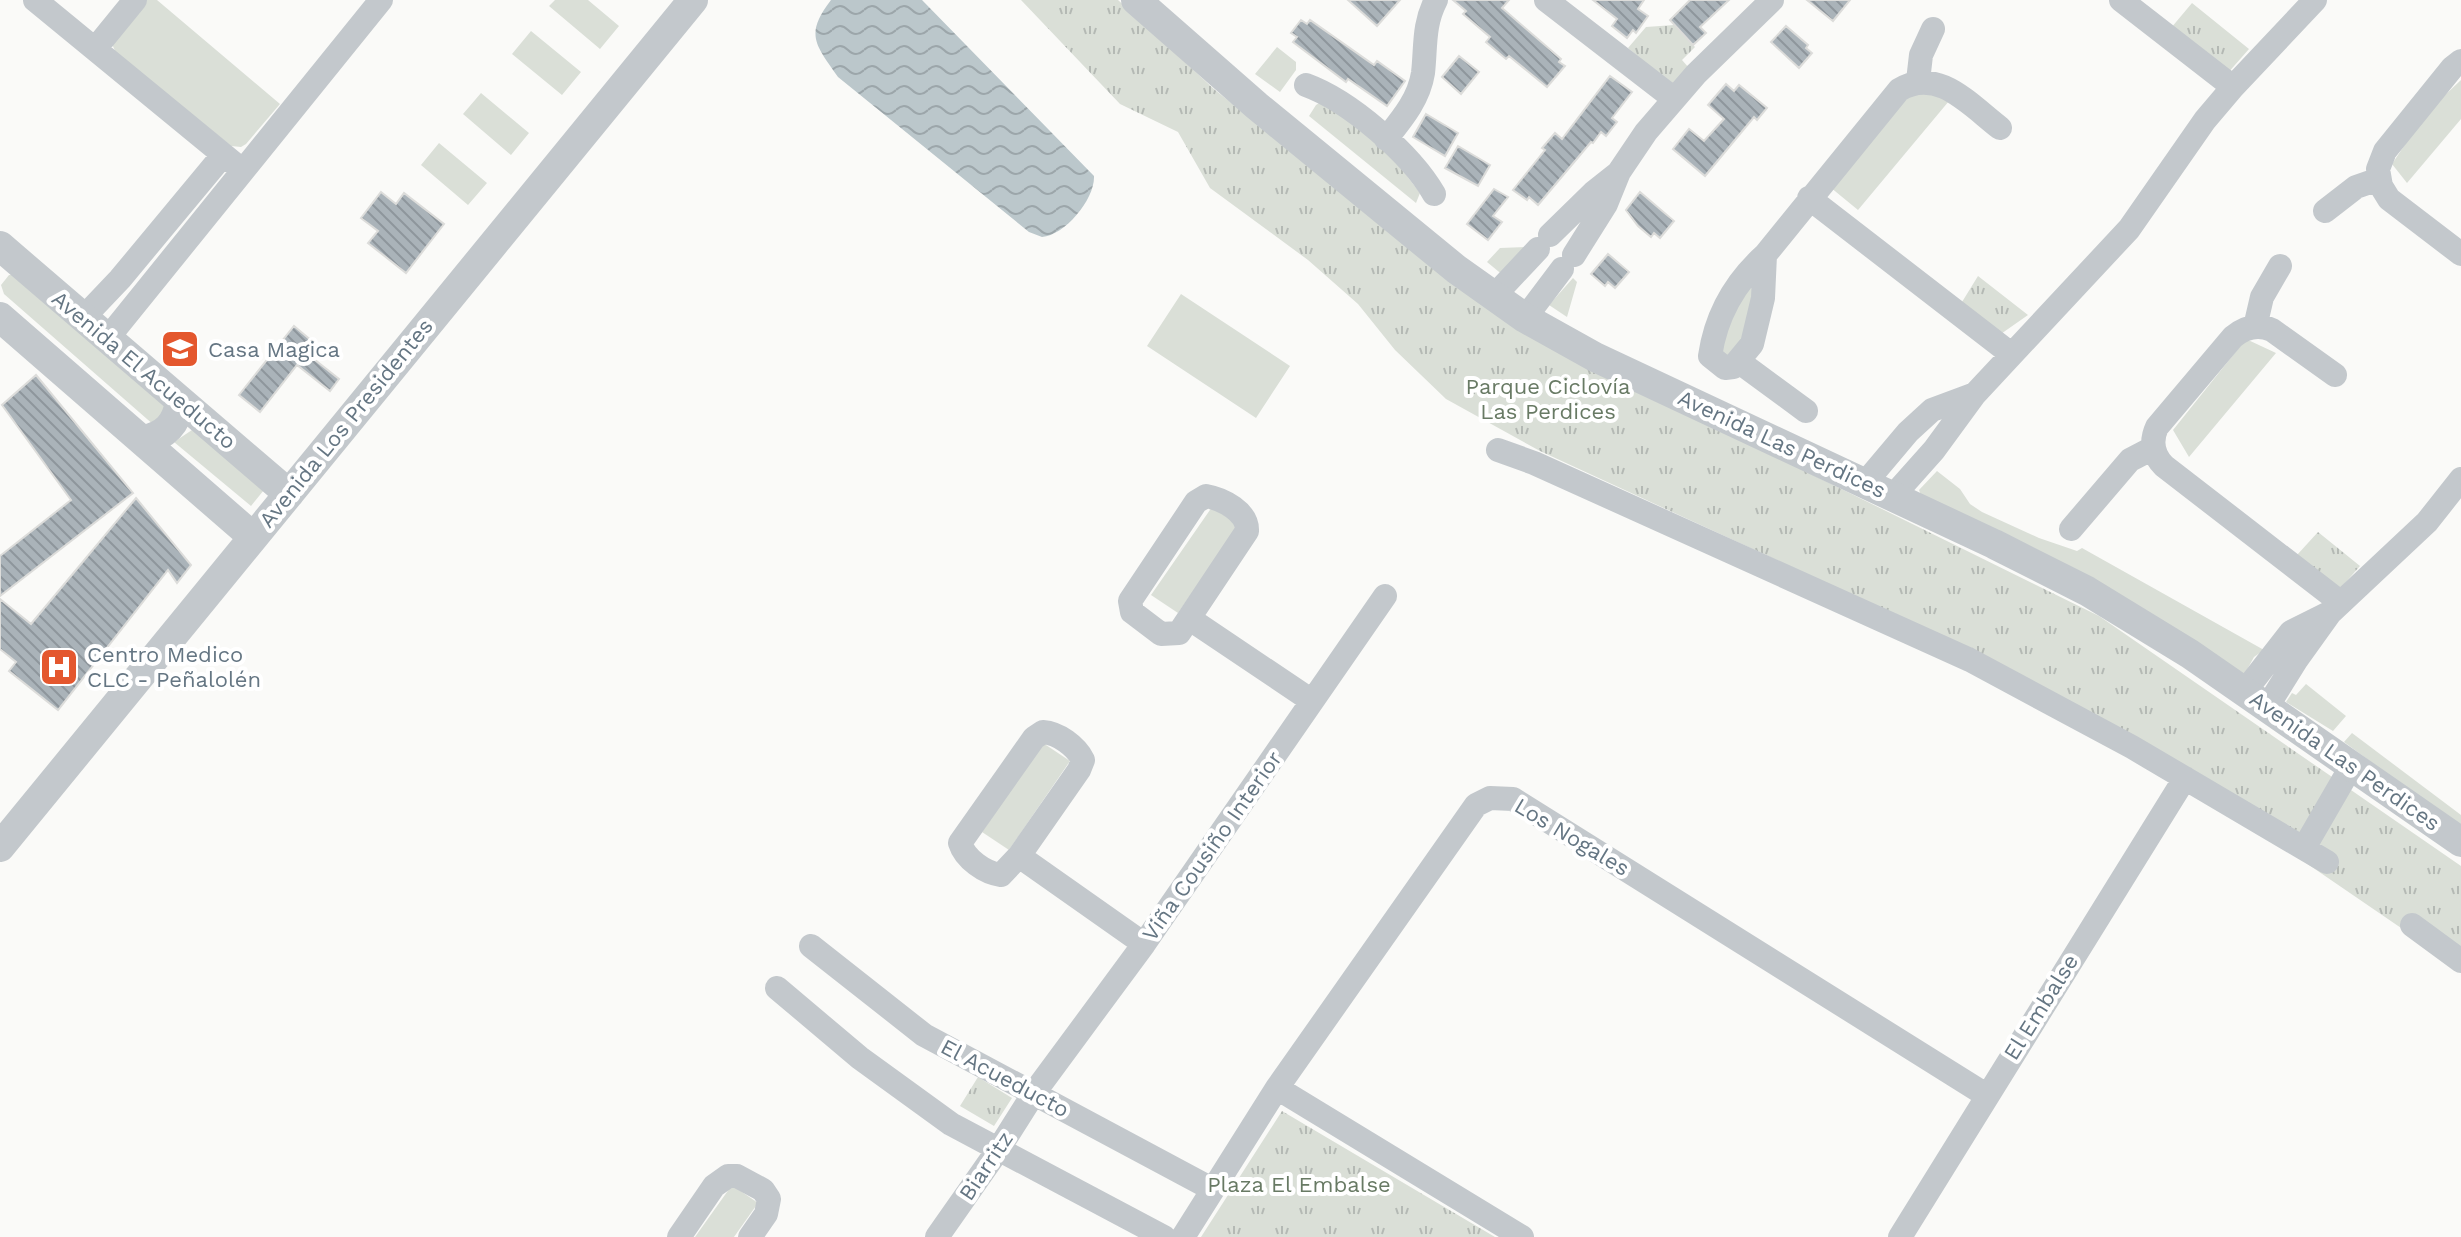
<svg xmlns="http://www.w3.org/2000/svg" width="2461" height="1237" font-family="'Work Sans',sans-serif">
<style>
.grass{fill:#dadfd7}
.park{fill:url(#park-tufts)}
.water{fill:url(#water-waves)}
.building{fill:url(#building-back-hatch);stroke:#dcdcda;stroke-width:2}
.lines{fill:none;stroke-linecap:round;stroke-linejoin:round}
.minor{stroke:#c3c8cc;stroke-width:24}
.tertiary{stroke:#c3c8cc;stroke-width:30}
.labels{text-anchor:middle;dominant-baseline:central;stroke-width:8;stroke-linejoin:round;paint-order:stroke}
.poi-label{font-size:22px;fill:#657683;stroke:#fff;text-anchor:start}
.street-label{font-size:22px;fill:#657683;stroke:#fff}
.park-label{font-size:22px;fill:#687a64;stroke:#fff}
</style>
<defs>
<pattern id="park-tufts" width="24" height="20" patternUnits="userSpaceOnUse" patternTransform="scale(2)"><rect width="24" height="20" fill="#dadfd7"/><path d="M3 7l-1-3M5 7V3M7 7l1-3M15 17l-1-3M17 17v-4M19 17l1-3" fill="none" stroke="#b4b9b4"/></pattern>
<pattern id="water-waves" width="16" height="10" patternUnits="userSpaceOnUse" patternTransform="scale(2)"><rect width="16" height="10" fill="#bbc7cb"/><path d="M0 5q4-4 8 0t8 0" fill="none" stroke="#9ca6aa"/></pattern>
<pattern id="building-back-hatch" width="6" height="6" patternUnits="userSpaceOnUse" patternTransform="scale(2)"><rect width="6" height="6" fill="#aab3b9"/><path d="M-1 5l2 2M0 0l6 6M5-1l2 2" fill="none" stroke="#8e969c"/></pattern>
</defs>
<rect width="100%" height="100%" fill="#fafaf8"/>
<path class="grass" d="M 143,0 L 157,0 L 280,104 L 246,144 L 241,147 L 231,146 L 116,53 L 112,44 Z
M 555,0 L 588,0 L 619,26 L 600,49 L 549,6 Z
M 531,31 L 581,72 L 562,95 L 512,54 Z
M 1277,47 L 1296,62 L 1296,70 L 1280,92 L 1255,74 Z
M 2461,80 L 2461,119 L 2407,183 L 2392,164 L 2426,113 Z
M 1921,90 L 1949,101 L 1858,210 L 1830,187 L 1903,99 Z
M 481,93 L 529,133 L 511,155 L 463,114 Z
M 439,143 L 487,183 L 468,205 L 421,165 Z
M 1528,247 L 1504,276 L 1487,262 L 1500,248 Z
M 9,275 L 22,275 L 172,403 L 155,426 L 4,294 L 1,285 Z
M 1573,278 L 1577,282 L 1567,317 L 1549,305 Z
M 1747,283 L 1757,285 L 1736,358 L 1717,353 Z
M 1181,294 L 1290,366 L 1256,418 L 1147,346 Z
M 2246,339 L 2276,353 L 2189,457 L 2173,430 Z
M 192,430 L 268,485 L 251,506 L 174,442 Z
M 1937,471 L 1960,489 L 1970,504 L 1982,512 L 2039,538 L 2077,551 L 2082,548 L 2264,650 L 2254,657 L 2244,675 L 1922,498 L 1919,490 Z
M 1212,507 L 1239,525 L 1178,613 L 1151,595 Z
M 2306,684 L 2346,716 L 2333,731 L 2286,702 L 2292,693 L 2296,695 Z
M 2352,733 L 2461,815 L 2461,828 L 2344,742 Z
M 1043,743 L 1070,761 L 1009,850 L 982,832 Z
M 732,1185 L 758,1203 L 734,1237 L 695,1237 Z"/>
<path class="park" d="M 1021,0 L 1118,0 L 1215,90 L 1244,113 L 1584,362 L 2099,616 L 2461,866 L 2461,969 L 2135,746 L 1974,651 L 1540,451 L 1446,399 L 1395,350 L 1358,304 L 1308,260 L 1210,188 L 1178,132 L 1120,104 Z
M 2192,3 L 2249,49 L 2227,74 L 2171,28 Z
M 1674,25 L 1695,47 L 1682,60 L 1689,68 L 1672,85 L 1628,48 L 1646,27 Z
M 1325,99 L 1380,141 L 1420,193 L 1416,203 L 1309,116 L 1316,105 Z
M 1978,276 L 2028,315 L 1998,336 L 1962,302 Z
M 2318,532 L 2360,566 L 2339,590 L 2297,555 Z
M 978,1077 L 1012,1098 L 994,1126 L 960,1106 Z
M 1282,1111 L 1495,1237 L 1201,1237 Z"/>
<path class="water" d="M 831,0 L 922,0 L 1094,176 C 1095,199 1065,235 1042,237 L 1029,232 L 838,77 C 816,45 804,35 831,0 Z"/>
<path class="building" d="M 1348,0 L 1400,0 L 1377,26 Z
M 1453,0 L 1509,0 L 1502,8 L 1561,59 L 1559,62 L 1565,66 L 1547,87 L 1509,56 L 1506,59 L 1486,42 L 1490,37 L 1463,14 L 1466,11 Z
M 1593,0 L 1644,0 L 1638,9 L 1648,16 L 1636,33 L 1633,30 L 1627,38 L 1612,26 L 1617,19 Z
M 1690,0 L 1729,0 L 1700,27 L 1706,33 L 1693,45 L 1670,20 Z
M 1807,0 L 1850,0 L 1833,21 Z
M 1301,20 L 1307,24 L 1310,20 L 1374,65 L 1377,61 L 1405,81 L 1387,106 L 1348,79 L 1346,82 L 1293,42 L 1297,37 L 1291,33 Z
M 1786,26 L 1808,45 L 1806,48 L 1812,53 L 1799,68 L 1771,42 Z
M 1459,56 L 1479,72 L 1461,94 L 1442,77 Z
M 1610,76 L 1632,92 L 1612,118 L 1617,122 L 1606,136 L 1601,132 L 1593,143 L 1591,142 L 1538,205 L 1529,197 L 1527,200 L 1513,190 L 1545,150 L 1542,148 L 1555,133 L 1562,139 Z
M 1726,84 L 1734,91 L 1739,85 L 1767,108 L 1757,120 L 1754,117 L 1705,176 L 1673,149 L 1689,129 L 1704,141 L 1724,119 L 1708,105 Z
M 1426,114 L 1458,133 L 1445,156 L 1413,137 Z
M 1458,146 L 1490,165 L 1478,186 L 1445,168 Z
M 1494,189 L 1508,197 L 1493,216 L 1502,222 L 1488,240 L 1467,224 Z
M 381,192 L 396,204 L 404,193 L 444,224 L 406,273 L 368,243 L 378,231 L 361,218 Z
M 1640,192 L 1674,221 L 1660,238 L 1654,233 L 1651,237 L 1638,226 L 1626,210 Z
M 1608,254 L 1629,272 L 1615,288 L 1608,282 L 1605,286 L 1591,274 Z
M 294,326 L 313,342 L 305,352 L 339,379 L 330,391 L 297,365 L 260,412 L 239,395 Z
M 36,375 L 133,493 L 0,596 L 0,556 L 71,500 L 2,405 Z
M 136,498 L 191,565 L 177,583 L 168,570 L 58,710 L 9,671 L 16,662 L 0,649 L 0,599 L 31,624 Z"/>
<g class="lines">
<path class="minor" d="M 35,0 L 242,170
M 1546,0 L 1673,98
M 2121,0 L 2233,87
M 95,49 L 135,0
M 2461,61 L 2452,68 L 2385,151 L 2378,169 L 2381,186 L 2389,199 L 2461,254
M 1918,81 L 1921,55 L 1933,29
M 1306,85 C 1350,101 1411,154 1434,194
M 1386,139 C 1402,119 1419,99 1423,73 C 1426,47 1423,25 1436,0
M 1809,198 L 2011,354
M 2325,211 L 2356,187 L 2379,179
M 1550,235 L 1593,193 L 1617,174
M 1574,255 L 1606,204 L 1619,172 L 1646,132 L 1696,74 L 1772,0
M 1765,255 C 1735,282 1716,315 1710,356 L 1725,368 L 1733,367 L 1752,344 L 1763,298 L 1765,255 L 1899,90 C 1937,66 1970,105 2000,128
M 1493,297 L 1538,249
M 1525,318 L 1562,269
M 82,319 L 120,279 L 223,155
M 2255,327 L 2262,297 L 2280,266
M 107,339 L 381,0
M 1738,361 L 1806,411
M 2335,375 L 2272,330 C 2258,324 2245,327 2233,337 L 2157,427 C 2150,442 2153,455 2164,466 L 2340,602
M 1498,450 L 1534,463 L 1970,660 L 2132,747 L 2327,862
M 1865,483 L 1908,432 L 1932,410 L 1975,394
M 1206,496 C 1223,499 1248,512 1247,531 L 1179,633 L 1161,634 L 1132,612 L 1130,601 L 1196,502 Z
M 1893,496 L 1934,450 L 1975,394 L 2129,229 L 2205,120 L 2233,87 L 2315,0
M 2071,529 L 2130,460 L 2153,448
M 1190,619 L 1312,701
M 2245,691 L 2291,632 L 2327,614
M 2267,707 L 2297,659 L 2330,613 L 2427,522 L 2461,479
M 1043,732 C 1058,733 1076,746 1083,760 L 1079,770 L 1019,856 L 1001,875 C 985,873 965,859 960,843 L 1034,738 Z
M 2304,848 L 2352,765
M 1019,856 L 1144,944
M 2412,925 L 2461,961
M 811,946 L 924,1035 L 1212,1189
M 777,988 L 860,1058 L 951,1124 L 1164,1237
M 1277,1088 L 1522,1237
M 679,1237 L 714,1186 L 728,1176 L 737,1176 L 763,1190 L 769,1199 L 766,1214 L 750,1237
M 937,1237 L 998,1150 L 1034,1093 L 1144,944 L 1385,596
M 1183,1237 L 1277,1088 L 1476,805 L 1490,798 L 1513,799 L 1986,1095
M 1900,1237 L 2185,778"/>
<path class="tertiary" d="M 1136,0 L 1257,106 L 1456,269 L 1525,318 L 1595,357 L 1994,544 L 2087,591 L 2190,654 L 2461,842
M 0,246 L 289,494
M 0,317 L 253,537
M 143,440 C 165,436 177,424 180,401
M 0,847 L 693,0"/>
</g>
<defs>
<symbol id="school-square" viewBox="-11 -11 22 22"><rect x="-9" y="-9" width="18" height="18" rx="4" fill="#e4572e" stroke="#fff"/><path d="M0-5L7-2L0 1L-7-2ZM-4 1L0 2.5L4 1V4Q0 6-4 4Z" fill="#fff"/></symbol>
<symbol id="hospital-square" viewBox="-11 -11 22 22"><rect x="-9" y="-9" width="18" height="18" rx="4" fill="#e4572e" stroke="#fff"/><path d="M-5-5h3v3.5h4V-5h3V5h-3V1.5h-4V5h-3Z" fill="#fff"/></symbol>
</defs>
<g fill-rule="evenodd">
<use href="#school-square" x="158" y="327" width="44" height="44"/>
<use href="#hospital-square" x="37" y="645" width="44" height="44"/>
</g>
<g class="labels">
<g class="poi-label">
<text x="208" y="349">Casa Magica</text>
<text x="87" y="654">Centro Medico<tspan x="87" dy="25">CLC - Peñalolén</tspan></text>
</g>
<g class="street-label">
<text transform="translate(144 370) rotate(40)">Avenida El Acueducto</text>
<text transform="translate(346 423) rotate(-51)">Avenida Los Presidentes</text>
<text transform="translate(1782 444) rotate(25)">Avenida Las Perdices</text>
<text transform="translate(2345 761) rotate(35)">Avenida Las Perdices</text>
<text transform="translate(1572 837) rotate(31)">Los Nogales</text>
<text transform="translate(1212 846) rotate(-55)">Viña Cousiño Interior</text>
<text transform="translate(2041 1007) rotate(-58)">El Embalse</text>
<text transform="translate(1005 1078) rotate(28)">El Acueducto</text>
<text transform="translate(986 1166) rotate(-56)">Biarritz</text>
</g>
<g class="park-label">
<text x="1548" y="386">Parque Ciclovía<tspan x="1548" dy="25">Las Perdices</tspan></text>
<text x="1299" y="1184">Plaza El Embalse</text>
</g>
</g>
</svg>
